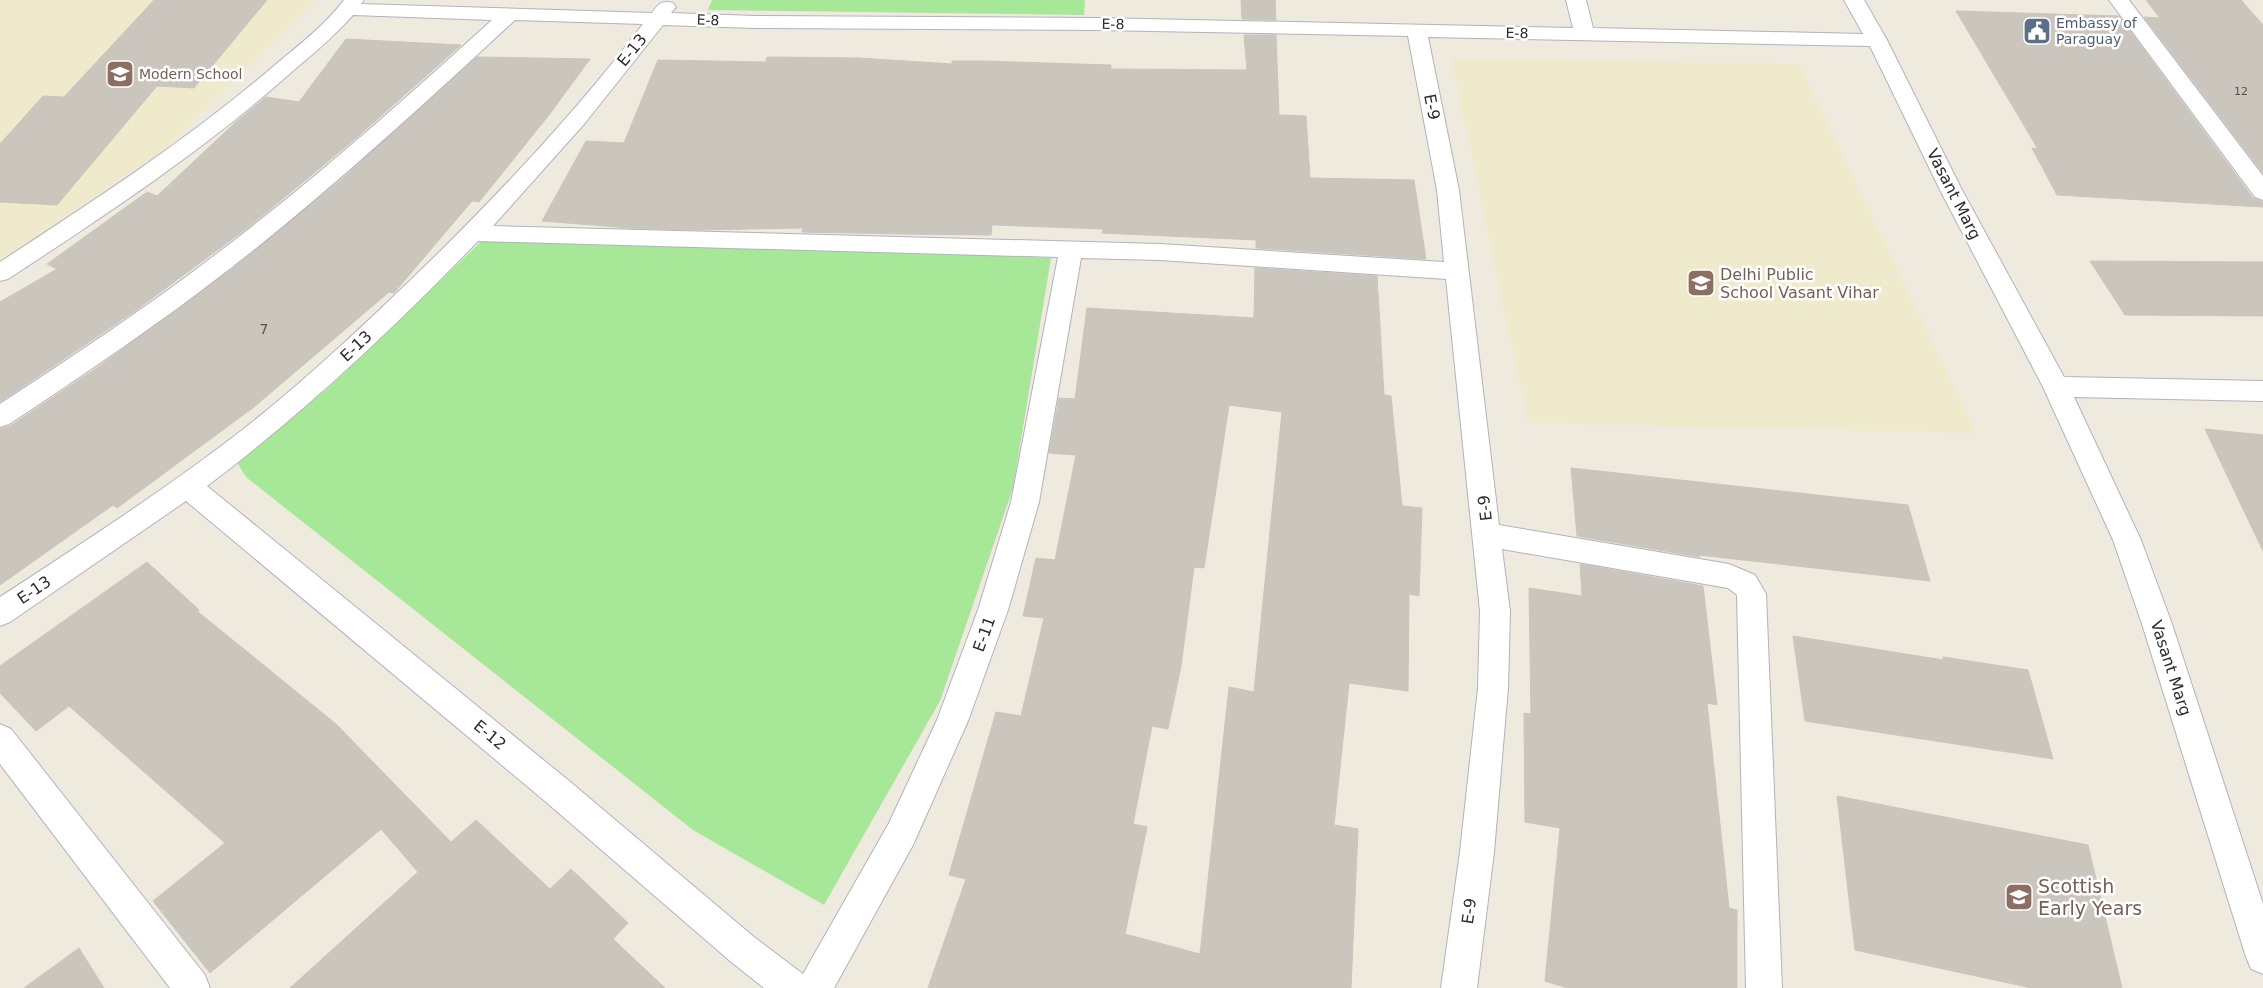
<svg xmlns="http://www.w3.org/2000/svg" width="2263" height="988" font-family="'DejaVu Sans',sans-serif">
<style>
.education{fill:#f0eacd}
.green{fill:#a7e798}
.building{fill:#cac6bd;stroke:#cac6b7;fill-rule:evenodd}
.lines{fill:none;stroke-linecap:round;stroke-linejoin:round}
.street-casing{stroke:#b2b2c0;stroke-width:2}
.street{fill:#fff;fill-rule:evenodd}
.labels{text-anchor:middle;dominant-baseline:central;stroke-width:5;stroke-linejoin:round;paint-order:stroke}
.far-number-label{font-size:11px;fill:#545250}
.far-street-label{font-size:14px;fill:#2c2c2c;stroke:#fff}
.far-service-label{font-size:14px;fill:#4e5e75;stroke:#fff;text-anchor:start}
.far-education-label{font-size:14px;fill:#785e54;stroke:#fff;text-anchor:start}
.number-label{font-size:14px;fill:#545250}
.street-label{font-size:16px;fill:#2c2c2c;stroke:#fff}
.education-label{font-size:16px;fill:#785e54;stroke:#fff;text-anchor:start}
.near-education-label{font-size:19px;fill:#785e54;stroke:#fff;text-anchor:start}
</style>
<rect width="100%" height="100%" fill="#eeeade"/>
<path class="education" d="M 0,0 L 315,0 L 166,148 L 0,262 Z
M 1451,58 L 1799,64 L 1976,433 L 1528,423 Z"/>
<path class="green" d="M 712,0 L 1085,0 L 1084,15 L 708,10 Z
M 486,237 L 1051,258 L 1013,488 L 940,701 L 824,905 L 693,830 L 246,477 L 235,459 L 326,390 Z"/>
<path class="building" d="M 154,0 L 267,0 L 194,88 L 157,86 L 57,205 L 0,202 L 0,144 L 43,96 L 64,97 Z
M 1241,0 L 1275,0 L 1276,20 L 1242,19 Z
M 2146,0 L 2241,0 L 2263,25 L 2263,173 L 2144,17 L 2160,18 Z
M 1956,11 L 2119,16 L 2253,198 L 2263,202 L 2263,207 L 2057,195 L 2032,148 L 2038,149 Z
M 1244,35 L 1276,35 L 1279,115 L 1306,116 L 1310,178 L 1414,180 L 1426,259 L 1256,248 L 1256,240 L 1102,233 L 1103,229 L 992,225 L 991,235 L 902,234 L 802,232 L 803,228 L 694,230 L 630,228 L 542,221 L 586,141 L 624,143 L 658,60 L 766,62 L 767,57 L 859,58 L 952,64 L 952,61 L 983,61 L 1111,65 L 1111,69 L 1247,70 Z
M 346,39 L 461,45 L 355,139 L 250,226 L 135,311 L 0,402 L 0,302 L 57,269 L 47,264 L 147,192 L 157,196 L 238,120 L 266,97 L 299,102 Z
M 477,57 L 590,59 L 549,115 L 479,202 L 472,201 L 394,293 L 389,292 L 254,407 L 117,508 L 113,505 L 0,585 L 0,429 L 10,426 L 95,369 L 233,268 L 342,179 Z
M 2090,261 L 2263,262 L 2263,316 L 2125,315 Z
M 1255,268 L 1377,276 L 1384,395 L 1391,396 L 1402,506 L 1422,508 L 1419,596 L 1409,594 L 1408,691 L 1349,683 L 1334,825 L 1358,829 L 1351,988 L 928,988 L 966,879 L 949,875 L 996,712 L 1021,716 L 1044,618 L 1023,616 L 1036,558 L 1055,560 L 1076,455 L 1049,453 L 1059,398 L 1075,399 L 1087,308 L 1254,318 ZM 1229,405 L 1282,412 L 1254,692 L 1229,687 L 1200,954 L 1125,934 L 1147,827 L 1133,824 L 1152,726 L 1168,729 L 1181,666 L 1194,567 L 1204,568 Z
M 2205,429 L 2263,435 L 2263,551 Z
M 1571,468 L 1908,505 L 1930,581 L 1699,555 L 1700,557 L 1577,536 Z
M 147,562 L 199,610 L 197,611 L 336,724 L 451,842 L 476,820 L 550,889 L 571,869 L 628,923 L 613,939 L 665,988 L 290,988 L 418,872 L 381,829 L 210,973 L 153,901 L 225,843 L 69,706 L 36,731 L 0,693 L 0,666 Z
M 1580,564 L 1703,586 L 1717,705 L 1707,703 L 1729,908 L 1737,910 L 1737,988 L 1567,988 L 1545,981 L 1560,828 L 1525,822 L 1524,713 L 1531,714 L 1529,588 L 1582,596 Z
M 1793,636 L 1943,660 L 1943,657 L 2028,670 L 2053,759 L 1805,721 Z
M 1837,796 L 2088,845 L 2122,988 L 2032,988 L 1855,950 Z
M 79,948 L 104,988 L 24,988 Z"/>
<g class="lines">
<defs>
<path id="street" d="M 344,0 L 364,0 L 361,4 L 652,13 C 658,4 661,0 673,3 L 676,7 L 671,13 L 755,16 L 1098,18 L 1573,28 L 1566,0 L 1586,0 L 1593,28 L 1863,34 L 1844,0 L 1864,0 L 1887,40 L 1962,190 L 2064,377 L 2263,381 L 2263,401 L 2074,397 L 2141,540 L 2172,624 L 2263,904 L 2263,974 L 2251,969 L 2246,957 L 2142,624 L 2113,540 L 2043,387 L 1940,190 L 1870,46 L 1428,37 L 1459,190 L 1499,525 L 1729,564 L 1755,575 L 1766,594 L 1782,988 L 1746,988 L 1737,595 L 1728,588 L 1502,549 L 1510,611 L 1508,688 L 1494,852 L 1477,988 L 1441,988 L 1460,852 L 1478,688 L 1480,611 L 1446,279 L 1160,260 L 1081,258 L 1039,502 L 1008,610 L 968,721 L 913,845 L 834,988 L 764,988 L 730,961 L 546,802 L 186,501 L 10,622 L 0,626 L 0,597 C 84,542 168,488 246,427 C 308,378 365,324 421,270 C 500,193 576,112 643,24 L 515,20 C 423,105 331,190 232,267 C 160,323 85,374 9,424 L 0,427 L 0,404 C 73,356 146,308 215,255 C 312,182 403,101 492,20 L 353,15 C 333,38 309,57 286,77 C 200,153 104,216 8,279 L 0,281 L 0,262 C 95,200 189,139 275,65 C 299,45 325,25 344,0 ZM 663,25 L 755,28 L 1098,30 L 1408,36 L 1437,190 L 1444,262 L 1160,244 L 493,226 L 585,123 ZM 478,241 L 1058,257 L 1011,502 L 978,610 L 937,720 L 889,823 L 803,974 L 754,937 L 568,780 L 207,486 C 304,413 393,329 478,241 Z
M 2109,0 L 2129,0 L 2263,176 L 2263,200 L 2255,197 Z
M 0,724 L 11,729 L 205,975 L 210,988 L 170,988 L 0,764 Z"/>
</defs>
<use href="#street" class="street-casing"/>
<use href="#street" class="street"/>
</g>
<defs>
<symbol id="civic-square" viewBox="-11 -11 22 22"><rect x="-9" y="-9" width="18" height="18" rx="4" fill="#5c6f8a" stroke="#fff"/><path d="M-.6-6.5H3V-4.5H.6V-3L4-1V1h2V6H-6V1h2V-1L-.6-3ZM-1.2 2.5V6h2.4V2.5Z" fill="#fff"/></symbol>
<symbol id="school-square" viewBox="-11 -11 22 22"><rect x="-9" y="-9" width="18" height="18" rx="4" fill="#8d6e63" stroke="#fff"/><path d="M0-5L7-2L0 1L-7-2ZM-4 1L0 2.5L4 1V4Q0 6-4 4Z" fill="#fff"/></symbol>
</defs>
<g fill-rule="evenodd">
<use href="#civic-square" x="2021" y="15" width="32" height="32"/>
<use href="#school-square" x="104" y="58" width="32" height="32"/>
<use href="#school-square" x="1685" y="267" width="32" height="32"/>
<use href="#school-square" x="2003" y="881" width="32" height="32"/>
</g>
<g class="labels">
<g class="far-number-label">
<text x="2241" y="91">12</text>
</g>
<g class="far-street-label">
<text transform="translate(708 20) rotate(2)">E-8</text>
<text transform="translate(1113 24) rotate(1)">E-8</text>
<text transform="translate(1517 33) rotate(1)">E-8</text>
</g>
<g class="far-service-label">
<text x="2056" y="23">Embassy of<tspan x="2056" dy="16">Paraguay</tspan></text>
</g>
<g class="far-education-label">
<text x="139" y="74">Modern School</text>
</g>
<g class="number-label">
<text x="264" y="329">7</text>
</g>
<g class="street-label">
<text transform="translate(632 50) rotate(-51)">E-13</text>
<text transform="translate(1432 107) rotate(79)">E-9</text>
<text transform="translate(1954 194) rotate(63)">Vasant Marg</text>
<text transform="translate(356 346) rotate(-43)">E-13</text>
<text transform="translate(1485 508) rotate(-97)">E-9</text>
<text transform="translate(34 590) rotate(-34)">E-13</text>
<text transform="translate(984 634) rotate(-70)">E-11</text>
<text transform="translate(2171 668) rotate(72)">Vasant Marg</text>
<text transform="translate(490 735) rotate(40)">E-12</text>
<text transform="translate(1469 911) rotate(-82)">E-9</text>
</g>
<g class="education-label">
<text x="1720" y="274">Delhi Public<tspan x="1720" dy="18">School Vasant Vihar</tspan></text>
</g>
<g class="near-education-label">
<text x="2038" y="886">Scottish<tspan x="2038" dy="22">Early Years</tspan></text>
</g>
</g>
</svg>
